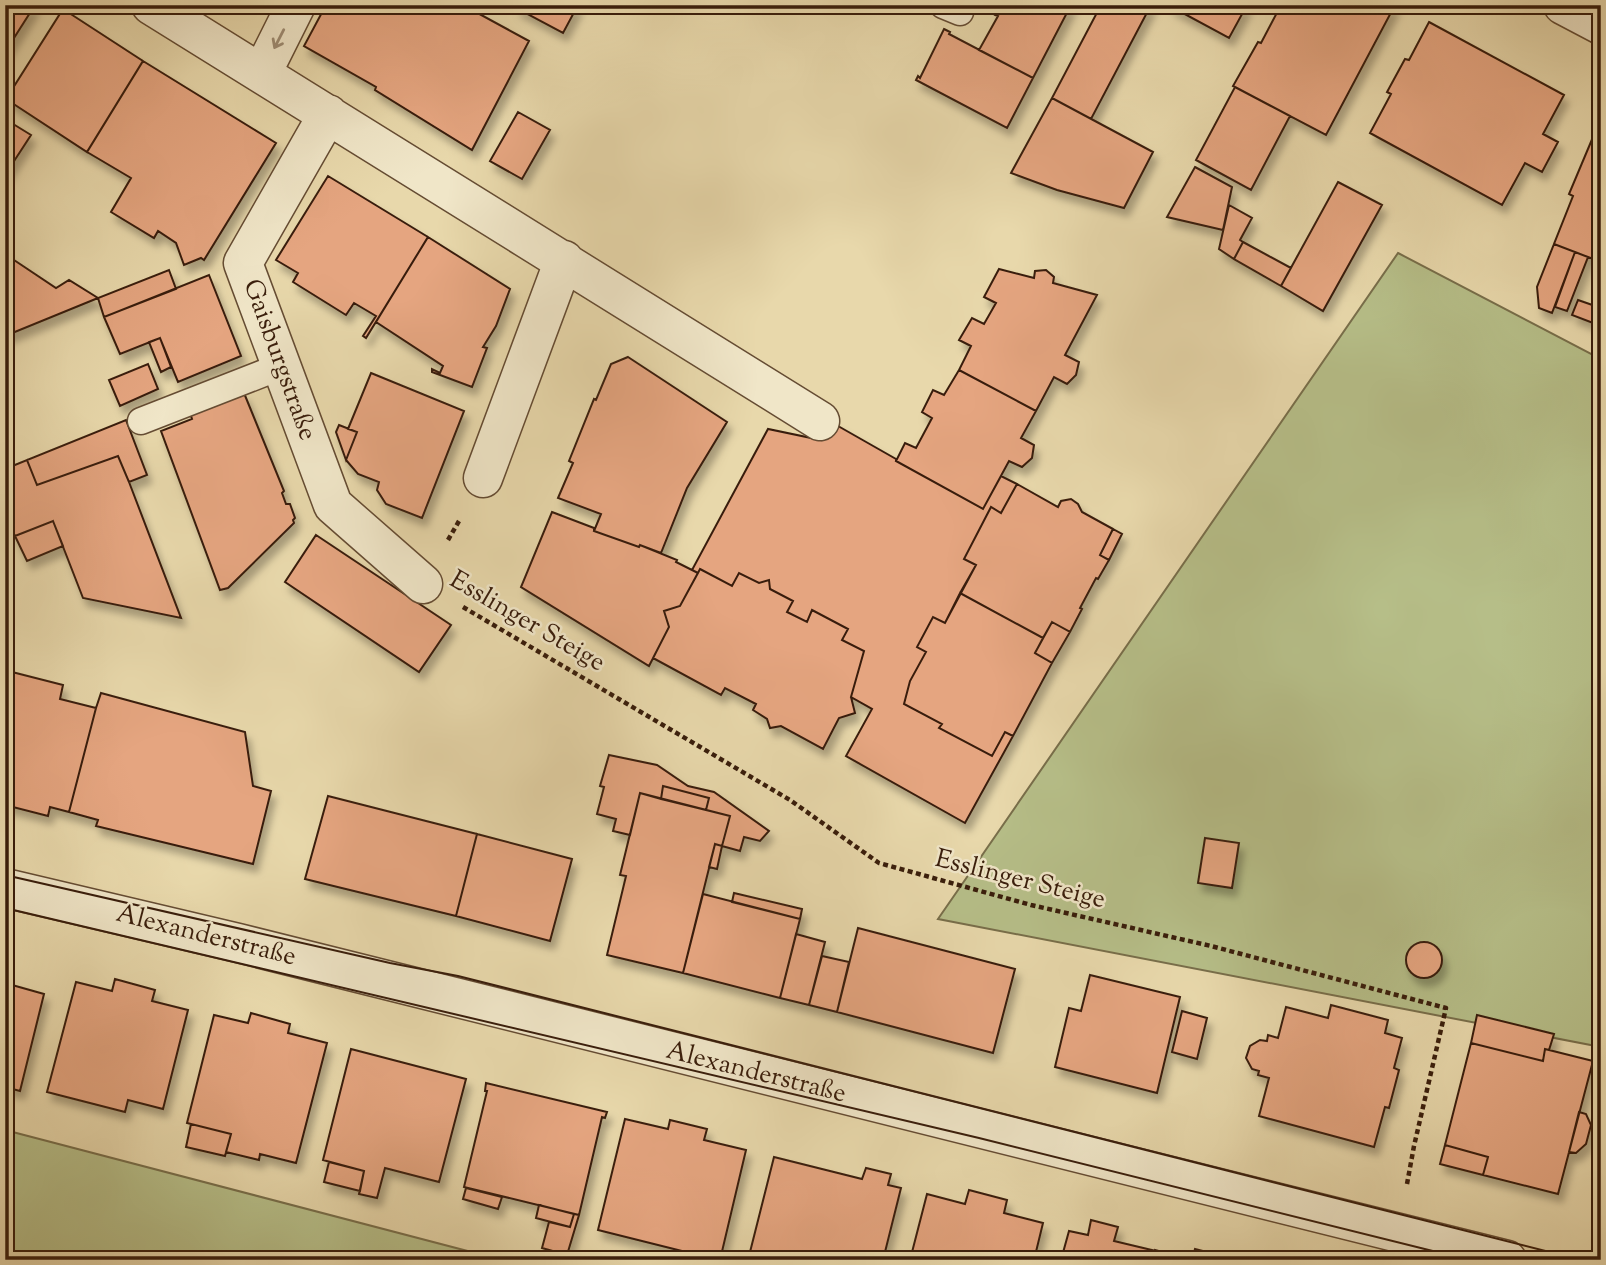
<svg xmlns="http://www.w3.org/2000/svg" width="1606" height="1265" font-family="'Sorts Mill Goudy',serif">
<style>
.green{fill:#b6be88;stroke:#786e4a;stroke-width:2}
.building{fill:#e5a580;stroke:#391d0b;stroke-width:2;filter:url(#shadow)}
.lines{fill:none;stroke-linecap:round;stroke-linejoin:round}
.service-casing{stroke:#654c33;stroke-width:29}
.minor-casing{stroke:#654c33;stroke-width:41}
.tertiary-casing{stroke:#654c33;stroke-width:41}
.path{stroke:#391d0b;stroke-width:4.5;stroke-dasharray:5 3.5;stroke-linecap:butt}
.service{stroke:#f0e6c8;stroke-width:26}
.minor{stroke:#f0e6c8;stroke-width:38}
.tertiary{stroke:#f0e6c8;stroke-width:38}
.tram{stroke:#391d0b;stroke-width:2}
.oneway{stroke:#9e8c73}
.labels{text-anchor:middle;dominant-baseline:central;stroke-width:5;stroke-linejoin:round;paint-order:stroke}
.street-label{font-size:26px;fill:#391d0b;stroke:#f0e6c8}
</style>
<defs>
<filter id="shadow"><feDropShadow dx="4.5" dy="8" stdDeviation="3.5" flood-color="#0004"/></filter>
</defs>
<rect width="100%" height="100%" fill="#e8d8ab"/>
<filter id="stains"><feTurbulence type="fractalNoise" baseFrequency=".00286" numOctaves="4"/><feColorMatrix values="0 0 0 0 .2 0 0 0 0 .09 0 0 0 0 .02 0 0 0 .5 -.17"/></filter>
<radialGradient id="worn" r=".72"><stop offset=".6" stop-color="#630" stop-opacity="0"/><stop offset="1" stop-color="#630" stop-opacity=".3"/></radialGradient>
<path class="green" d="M 1398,253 L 1601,359 L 1601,1047 L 938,919 Z
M 5,1130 L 502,1260 L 5,1260 Z"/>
<path class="building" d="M 5,5 L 35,5 L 5,52 Z
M 326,5 L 463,5 L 529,41 L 472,150 L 375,90 L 376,87 L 304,46 Z
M 518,5 L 578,5 L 563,33 L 516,8 Z
M 1004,5 L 1071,5 L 1033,78 L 979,50 L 998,16 L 995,15 L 997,11 L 1000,12 Z
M 1101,5 L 1151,5 L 1091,119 L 1052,98 Z
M 1168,5 L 1247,5 L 1229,38 Z
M 1281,5 L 1395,5 L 1326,135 L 1233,86 L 1258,42 L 1261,43 Z
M 63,9 L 143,61 L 87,152 L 6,99 Z
M 1429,22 L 1564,95 L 1543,134 L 1558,142 L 1542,172 L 1525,163 L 1502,205 L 1370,133 L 1391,94 L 1387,92 L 1405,59 L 1409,60 Z
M 944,29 L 950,32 L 949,34 L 1033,78 L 1007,128 L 916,80 L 918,76 L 920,78 Z
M 143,61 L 276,143 L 204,260 L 201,258 L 184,265 L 176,243 L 158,231 L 154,238 L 111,212 L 131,178 L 87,152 Z
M 1235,87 L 1290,116 L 1251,190 L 1196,160 Z
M 1052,98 L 1153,152 L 1124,208 L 1057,190 L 1011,173 Z
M 518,112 L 550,130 L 522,179 L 490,161 Z
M 1601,118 L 1601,262 L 1554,244 L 1573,196 L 1569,194 Z
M 5,119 L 31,135 L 5,175 Z
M 1195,167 L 1232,187 L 1223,230 L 1167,217 Z
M 328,176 L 428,237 L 366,338 L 363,336 L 376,316 L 354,303 L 346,315 L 293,282 L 298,273 L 276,260 Z
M 1338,182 L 1382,205 L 1323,311 L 1281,286 Z
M 1229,205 L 1252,218 L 1240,240 L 1243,242 L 1234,259 L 1219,249 Z
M 428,237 L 510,289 L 496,326 L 483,347 L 487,348 L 472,387 L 432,372 L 432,369 L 440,373 L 443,366 L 376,322 Z
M 1243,242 L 1291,268 L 1281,286 L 1234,259 Z
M 1554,244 L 1575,252 L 1552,313 L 1539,308 L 1537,287 Z
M 1575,252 L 1588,257 L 1567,311 L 1555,307 Z
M 5,254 L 56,288 L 69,280 L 98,298 L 5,336 Z
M 999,269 L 1034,278 L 1035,271 L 1046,270 L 1054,277 L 1053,283 L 1097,295 L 1065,355 L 1079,362 L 1076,375 L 1067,384 L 1054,377 L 1036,411 L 959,370 L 971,346 L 959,340 L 972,318 L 984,324 L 996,303 L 984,297 Z
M 169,270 L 176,289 L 104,317 L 98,298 Z
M 209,275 L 241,356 L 178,382 L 160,338 L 120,354 L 104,317 Z
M 1578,300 L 1601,308 L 1601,326 L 1572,315 Z
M 160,338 L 171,367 L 161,372 L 149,342 Z
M 628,357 L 727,422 L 687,488 L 661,553 L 640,545 L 639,547 L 594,531 L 601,514 L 558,498 L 573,463 L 569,461 L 594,399 L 596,400 L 611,364 Z
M 148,364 L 158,389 L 120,406 L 109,380 Z
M 959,370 L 1036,411 L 1021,438 L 1034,445 L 1032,458 L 1022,467 L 1009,461 L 983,509 L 896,461 L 905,443 L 916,448 L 932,418 L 922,412 L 933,390 L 944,395 Z
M 371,373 L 464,411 L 422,518 L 386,504 L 377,490 L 379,482 L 358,474 L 346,460 L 357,432 L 348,429 Z
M 244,393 L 284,491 L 282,493 L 286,504 L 290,504 L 295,518 L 293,520 L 294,523 L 228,588 L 220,590 L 161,431 L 192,419 L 190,413 Z
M 126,420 L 147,475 L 129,482 L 118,456 L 37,485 L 27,460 Z
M 831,422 L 896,459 L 896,461 L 983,509 L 1001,476 L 1017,484 L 1001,513 L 991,507 L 964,559 L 976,565 L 945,623 L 933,617 L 917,647 L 926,652 L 910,681 L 904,704 L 942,724 L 939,728 L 992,756 L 1005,732 L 1013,736 L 965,823 L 846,756 L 872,709 L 851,697 L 864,651 L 842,640 L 848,629 L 812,610 L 807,622 L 787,612 L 793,601 L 770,589 L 769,580 L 759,583 L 739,573 L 732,586 L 700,569 L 698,573 L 692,570 L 768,429 L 821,440 Z
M 339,425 L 357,432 L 346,460 L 336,432 Z
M 118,456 L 129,482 L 181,618 L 83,598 L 53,521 L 15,536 L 5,518 L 5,469 L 27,460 L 37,485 Z
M 1017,484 L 1058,507 L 1061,501 L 1071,499 L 1078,504 L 1082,512 L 1113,529 L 1100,555 L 1109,560 L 1098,579 L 1096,578 L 1080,608 L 1082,609 L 1070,632 L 1052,622 L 1043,638 L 960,593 L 976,565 L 964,559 L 991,507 L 1001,513 Z
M 552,512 L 594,528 L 594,531 L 639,547 L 640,545 L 677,560 L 676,562 L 698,573 L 680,606 L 664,611 L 669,627 L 649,666 L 521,587 Z
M 53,521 L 63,546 L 27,561 L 15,536 Z
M 1113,529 L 1122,534 L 1109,560 L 1100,555 Z
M 316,535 L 451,625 L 419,672 L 285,582 Z
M 700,569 L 732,586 L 739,573 L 759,583 L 769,580 L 770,589 L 793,601 L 787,612 L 807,622 L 812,610 L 848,629 L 842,640 L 864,651 L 851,697 L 855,713 L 839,718 L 823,749 L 781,726 L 770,728 L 767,719 L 753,710 L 756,704 L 725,688 L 721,695 L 653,658 L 669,627 L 664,611 L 680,606 Z
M 960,593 L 1043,638 L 1035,653 L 1052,663 L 1013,736 L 1005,732 L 992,756 L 939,728 L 942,724 L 904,704 L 910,681 L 926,652 L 917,647 L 933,617 L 945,623 Z
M 1052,622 L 1070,632 L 1052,663 L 1035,653 Z
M 12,672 L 63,685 L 60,699 L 96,708 L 69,812 L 50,807 L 48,816 L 5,805 L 5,686 L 8,687 Z
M 101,693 L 245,732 L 253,786 L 271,791 L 253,864 L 96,826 L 98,820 L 69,812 L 96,708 Z
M 609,755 L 657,765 L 688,786 L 714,792 L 769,831 L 760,841 L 744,837 L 740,851 L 722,846 L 730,816 L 706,810 L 709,798 L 663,786 L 661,799 L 640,793 L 630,835 L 613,831 L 616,819 L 597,814 L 604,787 L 600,786 Z
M 663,786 L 709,798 L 706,810 L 661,799 Z
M 640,793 L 730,816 L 722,846 L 715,844 L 683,973 L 607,955 L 626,876 L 620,875 Z
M 328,796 L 477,834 L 456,916 L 305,879 Z
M 477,834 L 572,859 L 550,941 L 456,916 Z
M 1205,838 L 1239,843 L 1232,888 L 1198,883 Z
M 715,844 L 722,846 L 717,869 L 709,867 Z
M 734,893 L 802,909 L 800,919 L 732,902 Z
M 703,894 L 800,919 L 780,998 L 683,973 Z
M 858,928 L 1015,969 L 993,1053 L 837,1012 Z
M 796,934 L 825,942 L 809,1005 L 780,998 Z
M1406 960a18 18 0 1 1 36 0a18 18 0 1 1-36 0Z
M 822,956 L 849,962 L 837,1012 L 809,1005 Z
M 1090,975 L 1180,997 L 1157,1093 L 1055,1067 L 1069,1008 L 1081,1011 Z
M 115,979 L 155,990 L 152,1001 L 188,1010 L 163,1109 L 128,1100 L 125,1112 L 47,1092 L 76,982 L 112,991 Z
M 5,983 L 44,994 L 20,1091 L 5,1087 Z
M 1331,1005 L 1388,1020 L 1385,1033 L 1402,1038 L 1394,1068 L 1399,1070 L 1389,1108 L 1385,1107 L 1374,1147 L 1259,1116 L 1269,1078 L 1258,1075 L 1259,1071 L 1252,1069 L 1246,1058 L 1250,1046 L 1260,1040 L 1267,1041 L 1268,1035 L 1278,1038 L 1286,1007 L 1328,1018 Z
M 1182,1011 L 1207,1018 L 1197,1059 L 1172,1052 Z
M 251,1013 L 290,1024 L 288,1033 L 327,1043 L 296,1163 L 260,1154 L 259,1160 L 226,1152 L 231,1134 L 187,1123 L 214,1015 L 248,1023 Z
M 1477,1015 L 1554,1034 L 1549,1050 L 1545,1049 L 1543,1061 L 1471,1043 Z
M 1471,1043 L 1543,1061 L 1545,1049 L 1593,1061 L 1558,1194 L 1483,1175 L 1488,1157 L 1445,1145 Z
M 351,1049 L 466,1079 L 439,1182 L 385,1168 L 377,1198 L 359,1194 L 364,1171 L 323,1160 Z
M 486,1083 L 607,1112 L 605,1118 L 602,1117 L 579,1215 L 464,1187 L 487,1091 L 485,1091 Z
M 1579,1112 L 1586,1114 L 1591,1125 L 1586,1144 L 1576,1153 L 1569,1152 Z
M 625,1119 L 668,1129 L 670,1120 L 707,1129 L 704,1140 L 746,1150 L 720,1260 L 716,1258 L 716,1260 L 680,1260 L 682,1251 L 598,1230 Z
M 191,1124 L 231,1134 L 225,1156 L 186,1147 Z
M 1445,1145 L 1488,1157 L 1483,1175 L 1440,1164 Z
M 774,1157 L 862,1179 L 866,1168 L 891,1174 L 888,1185 L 901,1188 L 883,1260 L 748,1260 Z
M 329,1162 L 364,1171 L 360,1191 L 324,1182 Z
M 466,1188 L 502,1197 L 498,1209 L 463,1199 Z
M 969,1190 L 1007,1200 L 1004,1213 L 1043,1223 L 1034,1260 L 910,1260 L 927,1194 L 965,1204 Z
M 539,1205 L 574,1214 L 570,1227 L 536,1218 Z
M 574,1214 L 579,1215 L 567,1255 L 542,1248 L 549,1222 L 570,1227 Z
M 1091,1220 L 1118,1227 L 1114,1241 L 1156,1251 L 1153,1260 L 1061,1260 L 1069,1231 L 1088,1235 Z
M 1195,1249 L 1234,1259 L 1192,1260 Z
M 1155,1250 L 1192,1260 L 1153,1260 Z"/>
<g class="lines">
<defs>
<path id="service" d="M 943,5 L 960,12 L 962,5
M 141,421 L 282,366"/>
<path id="minor" d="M 151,5 L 820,421
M 1563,5 L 1601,25
M 262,73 L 296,5
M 328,114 L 243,263 L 333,505 L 423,584
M 483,478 L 564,260"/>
<path id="tertiary" d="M 5,888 L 238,943 L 1507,1260"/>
</defs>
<use href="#service" class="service-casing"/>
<use href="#minor" class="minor-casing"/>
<use href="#tertiary" class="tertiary-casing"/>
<path class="path" d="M 448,540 L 459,521
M 463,607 L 790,800 L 879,863 L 1031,905 L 1211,946 L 1446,1008 L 1414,1146 L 1407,1184"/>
<use href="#service" class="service"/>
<use href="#minor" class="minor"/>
<use href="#tertiary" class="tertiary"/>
<path class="tram" d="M 5,875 L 390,963 L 458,976 L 1581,1260
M 5,908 L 979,1138 L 1469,1260"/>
</g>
<defs><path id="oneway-shaft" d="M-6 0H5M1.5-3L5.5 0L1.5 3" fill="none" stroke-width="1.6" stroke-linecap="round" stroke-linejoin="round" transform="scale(1.75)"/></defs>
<use class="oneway" href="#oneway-shaft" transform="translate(279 39) rotate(117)"/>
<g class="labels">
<g class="street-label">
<text transform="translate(279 360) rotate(70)">Gaisburgstraße</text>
<text transform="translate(527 622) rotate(30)">Esslinger Steige</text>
<text transform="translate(1020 880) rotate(14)">Esslinger Steige</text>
<text transform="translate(206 936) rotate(14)">Alexanderstraße</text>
<text transform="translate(756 1073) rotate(14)">Alexanderstraße</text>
</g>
</g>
<rect width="1606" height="1265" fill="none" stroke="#e8d8ab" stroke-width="28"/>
<rect x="7" y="7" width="1592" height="1251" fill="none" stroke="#391d0b" stroke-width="3.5"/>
<rect x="14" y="14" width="1578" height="1237" fill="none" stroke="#391d0b" stroke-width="2"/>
<rect width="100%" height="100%" filter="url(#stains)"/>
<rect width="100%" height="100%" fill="url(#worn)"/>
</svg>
